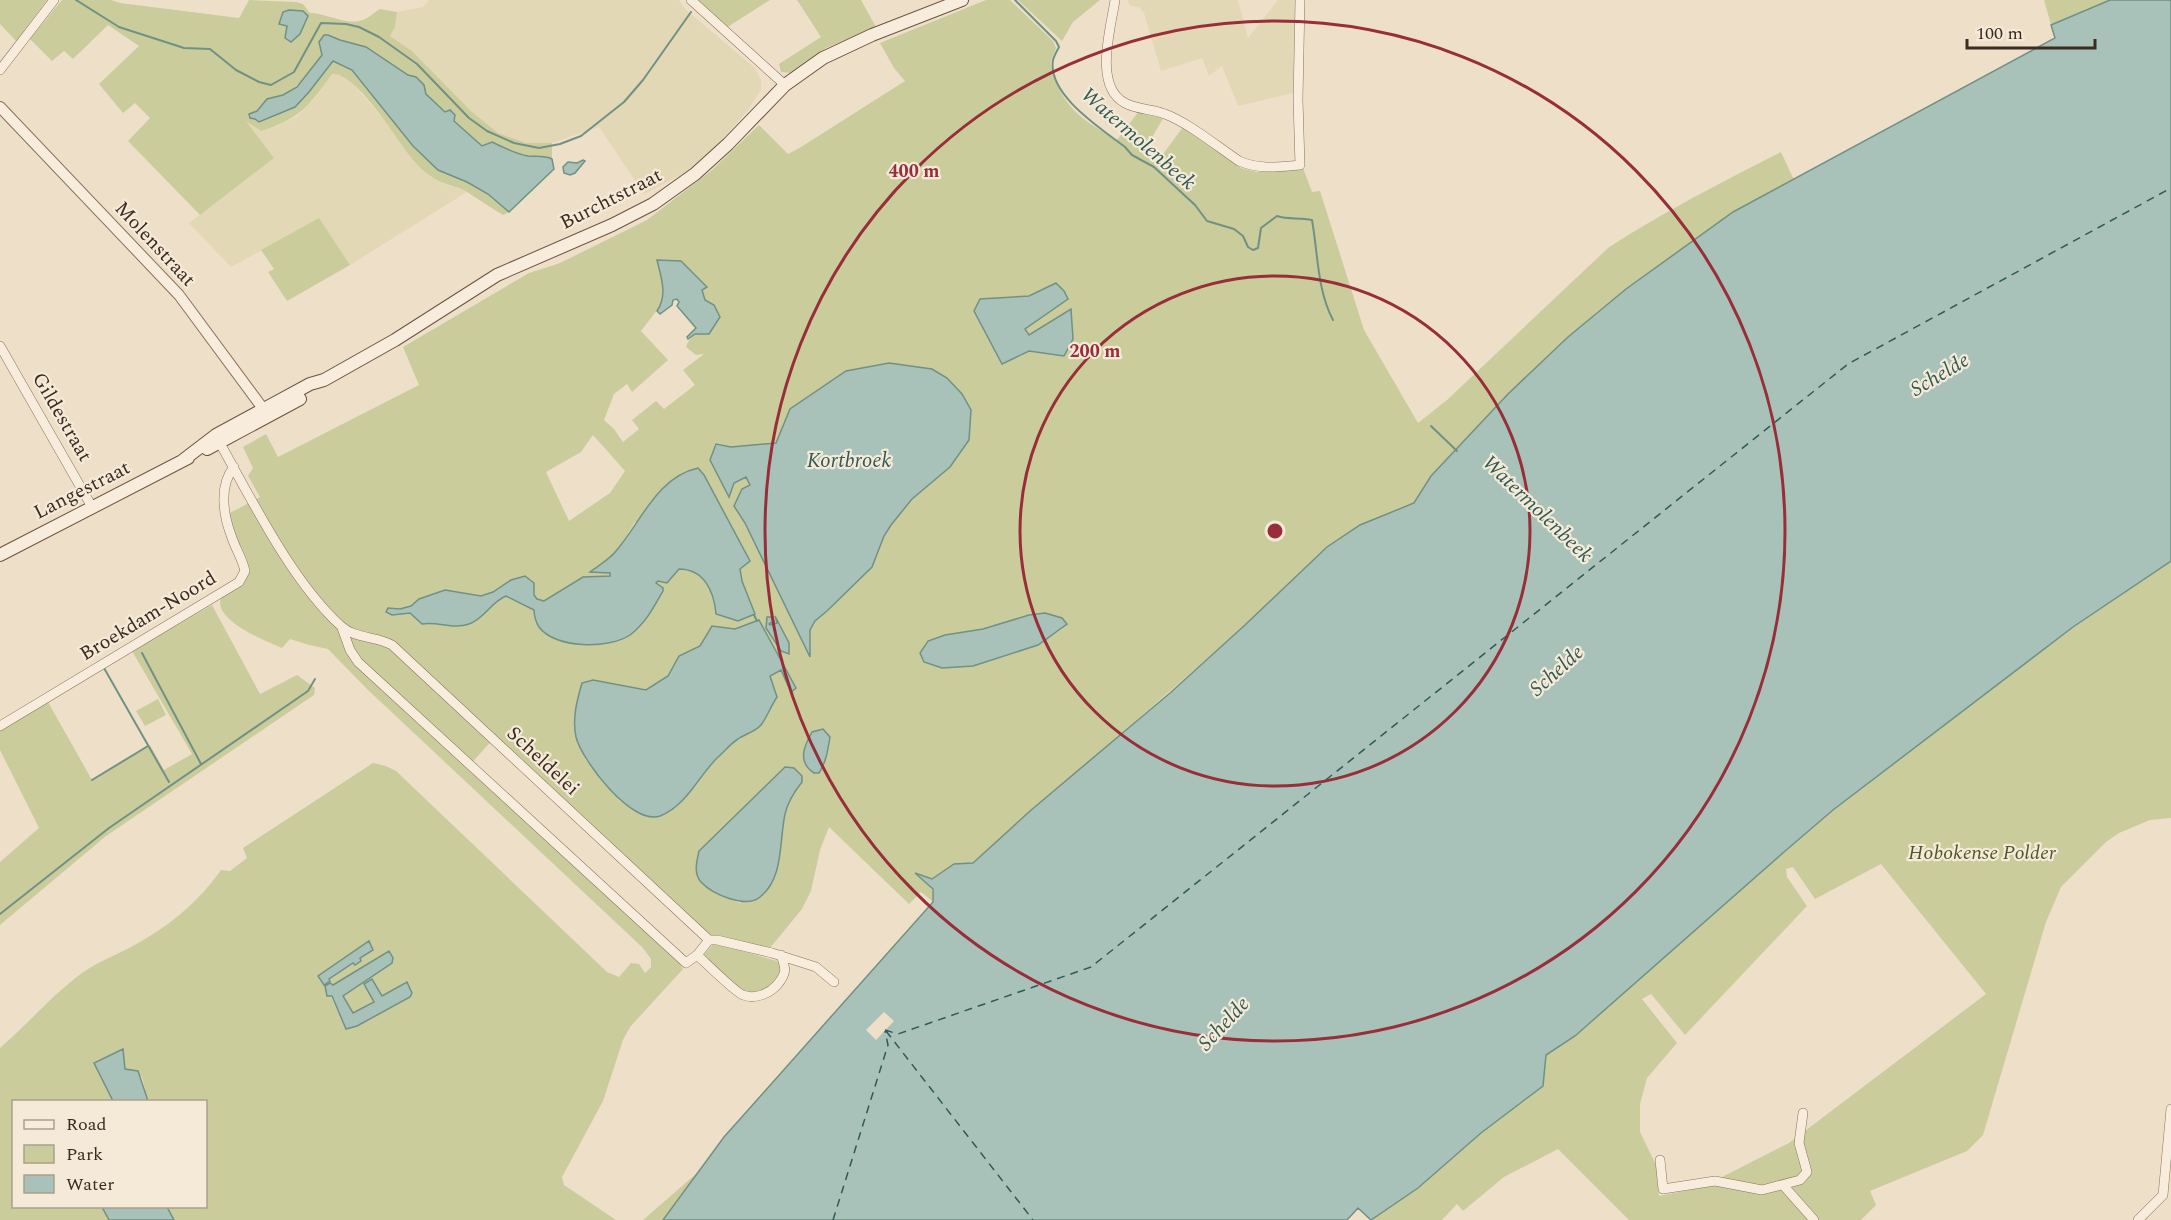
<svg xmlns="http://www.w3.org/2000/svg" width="2171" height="1220" font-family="Spectral,serif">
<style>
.farmland{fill:#e3d8b6}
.green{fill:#cbcc9c;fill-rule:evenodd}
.water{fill:#a9c2b9;stroke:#709185;stroke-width:1.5}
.pier{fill:#eedfc8}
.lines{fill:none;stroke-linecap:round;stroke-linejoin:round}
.stream{stroke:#709185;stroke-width:2}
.ferry{stroke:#305a54;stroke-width:1.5;stroke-dasharray:8 6;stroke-linecap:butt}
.minor-casing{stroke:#8a715d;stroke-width:10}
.tertiary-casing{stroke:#8a715d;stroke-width:12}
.secondary-casing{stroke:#6c5240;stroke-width:14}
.minor{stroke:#f8eddc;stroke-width:9}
.tertiary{stroke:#f8eddc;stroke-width:10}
.secondary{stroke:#f8eddc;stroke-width:12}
.ring{fill:none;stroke:#982e39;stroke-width:3}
.labels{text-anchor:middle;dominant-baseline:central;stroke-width:4.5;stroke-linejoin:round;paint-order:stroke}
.street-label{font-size:20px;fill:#3b2b21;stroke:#f5ead8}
.park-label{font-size:20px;font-style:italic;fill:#4f5728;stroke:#f5ead8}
.water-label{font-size:21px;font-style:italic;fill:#305a54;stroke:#f5ead8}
.centre{fill:#982e39;stroke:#f5ead8;stroke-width:3}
.ring-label{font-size:18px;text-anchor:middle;font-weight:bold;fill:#982e39;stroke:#f5ead8;stroke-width:4.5;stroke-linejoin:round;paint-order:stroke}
</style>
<rect width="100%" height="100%" fill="#eedfc8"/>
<path class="farmland" d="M 429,0 L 679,0 L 686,10 L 755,68 L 761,80 L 761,90 L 748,110 L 721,141 L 688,171 L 644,194 L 599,127 L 552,143 L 527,143 L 498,133 L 471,111 L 412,51 L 390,36 L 395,27 L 397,12 L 423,7 Z
M 1128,0 L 1238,0 L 1248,38 L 1278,0 L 1295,0 L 1293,93 L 1238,106 L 1222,66 L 1209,76 L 1202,58 L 1161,71 L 1144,13 L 1140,8 L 1129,5 Z
M 339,73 L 350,80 L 393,131 L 411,157 L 444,184 L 461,188 L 467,192 L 350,265 L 319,219 L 231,267 L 189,223 L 274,158 L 244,119 L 277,126 L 296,117 L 313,100 L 332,74 Z"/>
<path class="green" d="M 0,0 L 47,0 L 16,41 L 0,24 Z
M 62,0 L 111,0 L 120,3 L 239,18 L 249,0 L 296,2 L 303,4 L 310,13 C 325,13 343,24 359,21 C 367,20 373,13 380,9 L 397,12 L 395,27 L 390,36 L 412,51 L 471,111 L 498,133 L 527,143 L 552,143 L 552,159 C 544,155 537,157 529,156 C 516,154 504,148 492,142 L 482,146 L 453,121 L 455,115 L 450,110 L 445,112 C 440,107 431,101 427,95 C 420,85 426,79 408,75 L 366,47 L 340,40 L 328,35 L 325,35 L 319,43 L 322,55 C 311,69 301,85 285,94 C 274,100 264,97 257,111 L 309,92 L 332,61 L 352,70 L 413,146 L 488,194 L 509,212 L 503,215 C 489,207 477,198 464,190 C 458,187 452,186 446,184 C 433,180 418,167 410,156 C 396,138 355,71 332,74 C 308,107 301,118 261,131 L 246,121 L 274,158 L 200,215 L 128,141 L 150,118 L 135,103 L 123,113 L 99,84 L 139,46 L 108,25 L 73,59 L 64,51 L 52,61 L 30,39 ZM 289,10 L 303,11 L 308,16 L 300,34 L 287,26 Z
M 696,0 L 770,0 L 726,28 Z
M 797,0 L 861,0 L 876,27 L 826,48 L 791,73 L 781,72 L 779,64 L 821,37 Z
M 986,0 L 1010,0 L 1053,41 L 1056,48 C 1055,52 1052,57 1051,61 C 1050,67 1054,78 1057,84 C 1069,113 1090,124 1117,140 L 1139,111 L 1164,117 L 1142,154 L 1158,161 L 1183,127 L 1241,168 L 1256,172 L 1303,168 L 1312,192 L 1320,191 L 1364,330 L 1418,423 L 1447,400 L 1608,248 C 1663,212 1722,182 1781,152 L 1794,180 L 1733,212 L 1626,289 L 1597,312 L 1508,394 L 1431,476 L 1414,503 L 1360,525 L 973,863 L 954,864 L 931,879 L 933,902 L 921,892 L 909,904 L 829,827 L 820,850 L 811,891 L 802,909 L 770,948 L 708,934 L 495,737 L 468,767 L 678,961 L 683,969 L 630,1027 L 623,1040 L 603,1101 L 562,1177 L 564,1185 L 616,1220 L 174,1220 L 167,1207 L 206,1206 L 206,1102 L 148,1101 L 142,1077 L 125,1070 L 123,1050 L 94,1063 L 113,1101 L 14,1102 L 14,1206 L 102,1207 L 109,1220 L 0,1220 L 0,1048 C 28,1024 52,995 82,973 C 98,962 114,956 131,947 C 167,928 198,903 221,870 L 230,871 L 247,858 L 243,848 L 373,763 L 386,766 L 396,771 L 607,972 L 619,977 L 631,963 L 639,964 L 645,973 L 651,967 L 651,959 L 643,948 L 367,689 L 328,649 L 309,645 L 290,639 L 282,648 C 268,642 204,617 224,594 C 233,584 247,585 249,569 L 228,514 L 260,497 L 248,476 L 253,468 L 243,447 L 266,434 L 278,457 L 419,385 L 403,347 L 529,273 L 560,263 L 647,220 L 712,170 L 759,125 L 788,154 L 801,147 L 905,81 L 894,68 L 880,43 ZM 657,260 L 707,287 L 702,290 L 705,300 L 714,305 C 707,316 689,337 686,347 L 696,355 L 704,354 L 683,370 L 695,385 L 664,409 L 656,401 L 632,420 L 639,429 L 623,442 L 614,429 L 604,420 L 614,394 L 627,384 L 632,392 L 668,360 L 641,331 L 661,305 L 663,283 ZM 1029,296 L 1068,299 L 1025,329 L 1029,335 L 980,299 ZM 889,363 L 932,369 L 947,378 L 962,394 L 969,440 L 950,467 L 912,499 L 891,525 L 884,536 L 872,567 L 827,611 L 815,621 L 810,630 L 810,655 L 745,523 L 734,506 L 742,489 L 751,486 L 746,477 L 734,483 L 729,496 L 716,444 L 731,447 L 776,443 L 790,409 L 846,371 ZM 593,435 L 625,471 L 610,493 L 569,521 L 546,472 L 581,452 ZM 635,522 L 750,561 L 740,568 L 741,581 L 755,614 L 715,603 C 708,583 702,569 678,569 L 667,583 L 658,581 L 656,584 L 534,615 L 534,610 L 506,596 L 495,600 L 485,612 L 439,624 L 410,613 L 392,615 L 395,608 L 400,609 L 411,606 L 419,599 L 445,590 L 481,596 L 493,592 L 511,580 L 533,583 L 534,595 L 537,599 L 544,601 L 583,577 L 610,576 L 610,573 L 591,571 L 616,552 ZM 767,617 L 773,619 L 774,621 L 769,624 L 770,626 L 777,623 L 789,654 C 773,647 772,633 767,617 ZM 759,620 L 796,688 L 791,691 L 781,670 L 770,676 L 760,727 L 738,739 L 715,760 L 696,786 L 660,816 L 646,817 L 620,801 L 585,759 L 622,686 L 646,690 L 668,676 L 679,656 L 700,646 L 712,627 L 735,629 ZM 983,629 L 1062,629 L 1053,635 L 973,666 L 945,635 ZM 785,767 L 802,782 L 791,797 L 785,813 L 775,877 L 740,903 L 711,890 L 749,804 ZM 369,942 L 373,950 L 359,959 L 360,961 L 355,965 L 353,963 L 328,979 L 318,976 ZM 391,963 L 342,995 L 352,1013 L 374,1002 L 372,980 L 382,997 L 410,997 L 357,1026 L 346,1029 L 327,988 Z
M 1018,0 L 1100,0 L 1073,22 L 1062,41 Z
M 2044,0 L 2110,0 L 2051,25 Z
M 319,218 L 350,265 L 287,301 L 268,272 L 274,269 L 261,250 Z
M 2171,561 L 2171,818 L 2150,820 L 2119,833 L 2106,842 L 2061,887 L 2046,922 L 1983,1135 L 1967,1151 L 1870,1191 L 1876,1205 L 1861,1220 L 1629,1220 L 1558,1149 L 1504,1177 L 1463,1211 L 1457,1204 L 1442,1220 L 1371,1220 L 1418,1188 L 1481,1133 L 1543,1087 L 1546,1055 L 1575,1036 L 1783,852 L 1833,810 L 2073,627 ZM 1881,864 L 1986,994 L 1789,1143 L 1724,1176 L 1714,1185 L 1659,1196 L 1656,1165 L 1640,1132 L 1640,1104 L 1647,1078 L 1677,1043 L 1642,999 L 1651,994 L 1685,1035 L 1807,906 L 1787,877 L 1786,869 L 1793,867 L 1815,899 Z
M 212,605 L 260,694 L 297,675 L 315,688 L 314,695 L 106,836 L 0,925 L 0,862 L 39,828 L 0,750 L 0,731 L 48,702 L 92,780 L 150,745 L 164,770 L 192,754 L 132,651 Z
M 158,699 L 166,715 L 145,726 L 136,711 Z
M 714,943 L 777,961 L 782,968 L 782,975 C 771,986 763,995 746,992 L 703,956 Z
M 697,1173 L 663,1220 L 643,1220 Z"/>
<path class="water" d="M 2110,0 L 2171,0 L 2171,561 L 2073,627 L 1833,810 L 1784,852 L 1575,1036 L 1546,1055 L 1543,1086 L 1481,1133 L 1418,1188 L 1371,1220 L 1358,1208 L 1347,1220 L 663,1220 L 724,1137 L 933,902 L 933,889 L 915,873 L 932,879 L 954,864 L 973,863 L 1030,811 L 1170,693 L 1245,625 L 1327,547 L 1360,525 L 1414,503 L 1431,476 L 1508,394 L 1568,337 L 1626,289 L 1733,212 L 2055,38 L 2051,25 Z
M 289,10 L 303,11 L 308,16 L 300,34 L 291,42 L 285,38 L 287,26 L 279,24 L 283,12 Z
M 324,35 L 328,35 L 340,40 L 366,47 L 408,75 L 416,77 L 424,85 L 426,94 L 445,112 L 450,110 L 455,115 L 454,121 L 482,146 L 492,142 C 504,148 516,154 528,156 C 537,157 544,155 552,159 L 554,169 L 509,212 L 488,194 L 467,182 L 438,170 L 413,146 L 352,70 L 333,61 L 309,92 L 295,107 L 259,122 L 255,119 L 250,118 L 249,114 L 257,111 L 267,99 L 283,95 L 297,87 L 322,55 L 319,42 Z
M 583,160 L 585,161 L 575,173 L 570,175 L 564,173 L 563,167 L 568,162 L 577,163 Z
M 657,260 L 681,261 L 707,287 L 702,290 L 705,300 L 714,305 L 720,317 L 709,334 L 695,334 L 688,339 L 687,337 L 696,328 L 677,306 L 679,302 L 677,299 L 673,300 L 672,305 L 660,314 L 657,311 C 668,295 661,277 657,260 Z
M 1056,283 L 1064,291 L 1068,299 L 1025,329 L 1029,335 L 1071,309 L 1073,339 L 1064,356 L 1029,351 L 1002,364 L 974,311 L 980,299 L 1029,296 Z
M 889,363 L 932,369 L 947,378 L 962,394 L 971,410 L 969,440 L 950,467 L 912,499 L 891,525 L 884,536 L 872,567 L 827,611 L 815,621 L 810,630 L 810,657 L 745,523 L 734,506 L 742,489 L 750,485 L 746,477 L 734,483 L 729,497 L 710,460 L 716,444 L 731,447 L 776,443 L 790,409 L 846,371 Z
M 698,468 L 704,475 L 750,561 L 740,569 L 742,581 L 755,614 L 738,621 L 716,614 C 714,591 704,569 679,569 L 667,583 L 658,581 L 656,583 L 663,588 L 663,591 C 654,607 645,624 630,635 C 609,649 555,649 539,627 C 536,623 534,615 534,610 L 506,596 C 491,602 484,619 469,624 C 453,630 438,621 422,624 L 410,613 L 392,615 L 386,612 L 388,608 L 400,609 L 411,606 L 419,599 L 445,590 L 481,596 L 493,592 L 511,580 L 525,576 L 534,583 L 534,595 L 537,599 L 544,601 L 583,577 L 610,576 L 610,573 L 590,572 C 599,565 610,559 616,551 C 641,522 657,477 698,468 Z
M 1045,613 L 1062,618 L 1067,624 L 1038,645 L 973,666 L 942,668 L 924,662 L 920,653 L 928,641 L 945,635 L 983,629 L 1029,615 Z
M 775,616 L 789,643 L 789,654 L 781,651 L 766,628 L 767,617 L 771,617 L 774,621 L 769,624 L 770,625 L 777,623 Z
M 759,620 L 796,688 L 791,692 L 781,670 L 770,676 L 777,697 C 771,706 767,717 761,725 C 755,732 745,734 738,739 C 730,744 724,752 717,758 C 699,776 686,806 660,816 C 632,826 582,761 576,737 C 572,719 577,700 582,683 L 593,680 L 646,690 L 668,676 L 679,656 L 700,646 L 712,626 L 735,629 Z
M 823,729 L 830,737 C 828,749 826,763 819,773 L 814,773 C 797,762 804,746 812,732 Z
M 785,767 L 794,768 L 802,776 L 802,782 C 794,792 788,801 785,814 C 779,842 784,878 760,897 C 746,909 712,894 701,882 C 693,873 697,861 699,851 Z
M 369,941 L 373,950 L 360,958 L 361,961 L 355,965 L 353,963 L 329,979 L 330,981 L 324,985 L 318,976 Z
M 389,951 L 393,958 L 392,963 L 343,996 L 353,1013 L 374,1002 L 364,984 L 372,979 L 382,996 L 407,982 L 412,993 L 410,997 L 357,1026 L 346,1029 L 332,996 L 327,996 L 325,986 L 330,983 L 333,985 Z
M 123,1049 L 125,1069 L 138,1071 L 148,1101 L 113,1101 L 94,1063 Z
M 102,1207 L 167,1207 L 174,1220 L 109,1220 Z"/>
<path class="pier" d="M 884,1012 L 894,1021 L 876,1040 L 866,1030 Z"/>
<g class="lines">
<path class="stream" d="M 76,0 L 119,27 L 184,48 L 210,49 L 236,70 L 259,82 L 271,85 L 294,72 L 321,23 L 346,24 L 359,27 L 379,37 L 417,64 L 469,118 L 487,131 L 514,143 L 539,148 L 560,144 L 581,136 L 624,102 L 643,80 L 691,12
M 1015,0 L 1056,41 L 1059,47 C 1057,51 1054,56 1053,60 C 1047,95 1102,129 1125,147 L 1132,155 L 1154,167 L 1195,205 L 1207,221 L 1234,229 L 1243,236 L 1248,247 L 1253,250 L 1258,248 L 1261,228 L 1277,216 C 1289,220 1299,217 1312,220 C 1318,253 1317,290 1333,320
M 1431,426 L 1457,451
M 754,615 L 757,621
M 142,653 L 201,764
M 104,668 L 169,782
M 92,780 L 148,746
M 0,914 L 109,828 L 308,691 L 315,679"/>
<path class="ferry" d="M 885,1030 L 898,1034 L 1091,967 L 1848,364 L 2171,188
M 886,1031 L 1033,1220
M 833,1220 L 888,1045 L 885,1031"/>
<defs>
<path id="minor" d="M 691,0 L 785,85
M 1115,0 C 1111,28 1093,86 1125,103 C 1138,110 1153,109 1165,114 C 1189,123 1218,147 1239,161 C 1260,170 1278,167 1300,165 L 1298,100 L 1300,0
M 0,70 L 54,0
M 0,346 L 92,507
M 217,438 C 250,496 291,581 341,626 C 355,639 377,636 392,645 L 709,940
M 342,628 L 350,650 L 358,662 L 686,963 L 697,955 L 709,940 L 717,940 L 772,953 L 816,967 L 834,982
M 0,726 L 239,582 L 245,571 C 242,558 235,548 231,535 C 223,514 219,485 234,467
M 697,955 C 705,962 736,993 743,995 C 755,1000 770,993 777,985 C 787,973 786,969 781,955
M 1660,1160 L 1663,1189 L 1715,1181 L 1762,1190 L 1800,1180 L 1807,1172 L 1799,1143 L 1803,1113
M 1783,1185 L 1814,1220
M 2138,1220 L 2163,1195 L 2171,1109"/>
<path id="tertiary" d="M 0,107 L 179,295 L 267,414"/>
<path id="secondary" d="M 207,449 L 300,399
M 182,461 L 216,435 L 310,384 L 324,380 L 395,340 L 497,275 L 612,225 L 653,204 L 695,174 L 728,144 L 785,85 L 823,58 L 872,35 L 962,0
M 0,555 L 188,458"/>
</defs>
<use href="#minor" class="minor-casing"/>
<use href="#tertiary" class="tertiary-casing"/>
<use href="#secondary" class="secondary-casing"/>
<use href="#minor" class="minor"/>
<use href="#tertiary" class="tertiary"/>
<use href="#secondary" class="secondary"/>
</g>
<g class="ring">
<circle cx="1275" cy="531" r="255"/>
<circle cx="1275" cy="531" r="510"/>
</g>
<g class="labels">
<g class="street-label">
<text transform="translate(611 199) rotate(-27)">Burchtstraat</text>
<text transform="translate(155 244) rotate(47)">Molenstraat</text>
<text transform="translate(62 417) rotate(60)">Gildestraat</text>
<text transform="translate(82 490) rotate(-27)">Langestraat</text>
<text transform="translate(148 616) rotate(-31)">Broekdam-Noord</text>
<text transform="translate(543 761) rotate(43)">Scheldelei</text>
</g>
<g class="park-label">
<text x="1982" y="853">Hobokense Polder</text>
</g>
<g class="water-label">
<text transform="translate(1138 139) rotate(41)">Watermolenbeek</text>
<text transform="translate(1940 375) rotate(-31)">Schelde</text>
<text x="849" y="461">Kortbroek</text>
<text transform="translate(1537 509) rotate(44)">Watermolenbeek</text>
<text transform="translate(1557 671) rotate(-42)">Schelde</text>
<text transform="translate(1224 1024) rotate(-47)">Schelde</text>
</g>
</g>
<circle cx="1275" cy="531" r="9" class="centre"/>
<g class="ring-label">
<text x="914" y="177">400 m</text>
<text x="1095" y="357">200 m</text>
</g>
<rect x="12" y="1100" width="195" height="108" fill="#f5ead8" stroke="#ab9e8f" stroke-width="1.5"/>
<rect x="24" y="1120" width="30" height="9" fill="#f8eddc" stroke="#ab9e8f" stroke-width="1.5"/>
<text x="66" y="1130" font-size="18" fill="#3b2b21">Road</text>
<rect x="24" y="1145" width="30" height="18" fill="#cbcc9c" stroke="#ab9e8f" stroke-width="1.5"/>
<text x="66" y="1160" font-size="18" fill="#3b2b21">Park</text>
<rect x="24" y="1175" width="30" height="18" fill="#a9c2b9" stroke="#ab9e8f" stroke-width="1.5"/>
<text x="66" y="1190" font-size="18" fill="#3b2b21">Water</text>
<path d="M1967 39v9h128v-9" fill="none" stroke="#3b2b21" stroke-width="3"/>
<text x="1976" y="39" font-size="18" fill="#3b2b21" stroke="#f5ead8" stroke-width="4.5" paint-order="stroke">100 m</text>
</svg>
